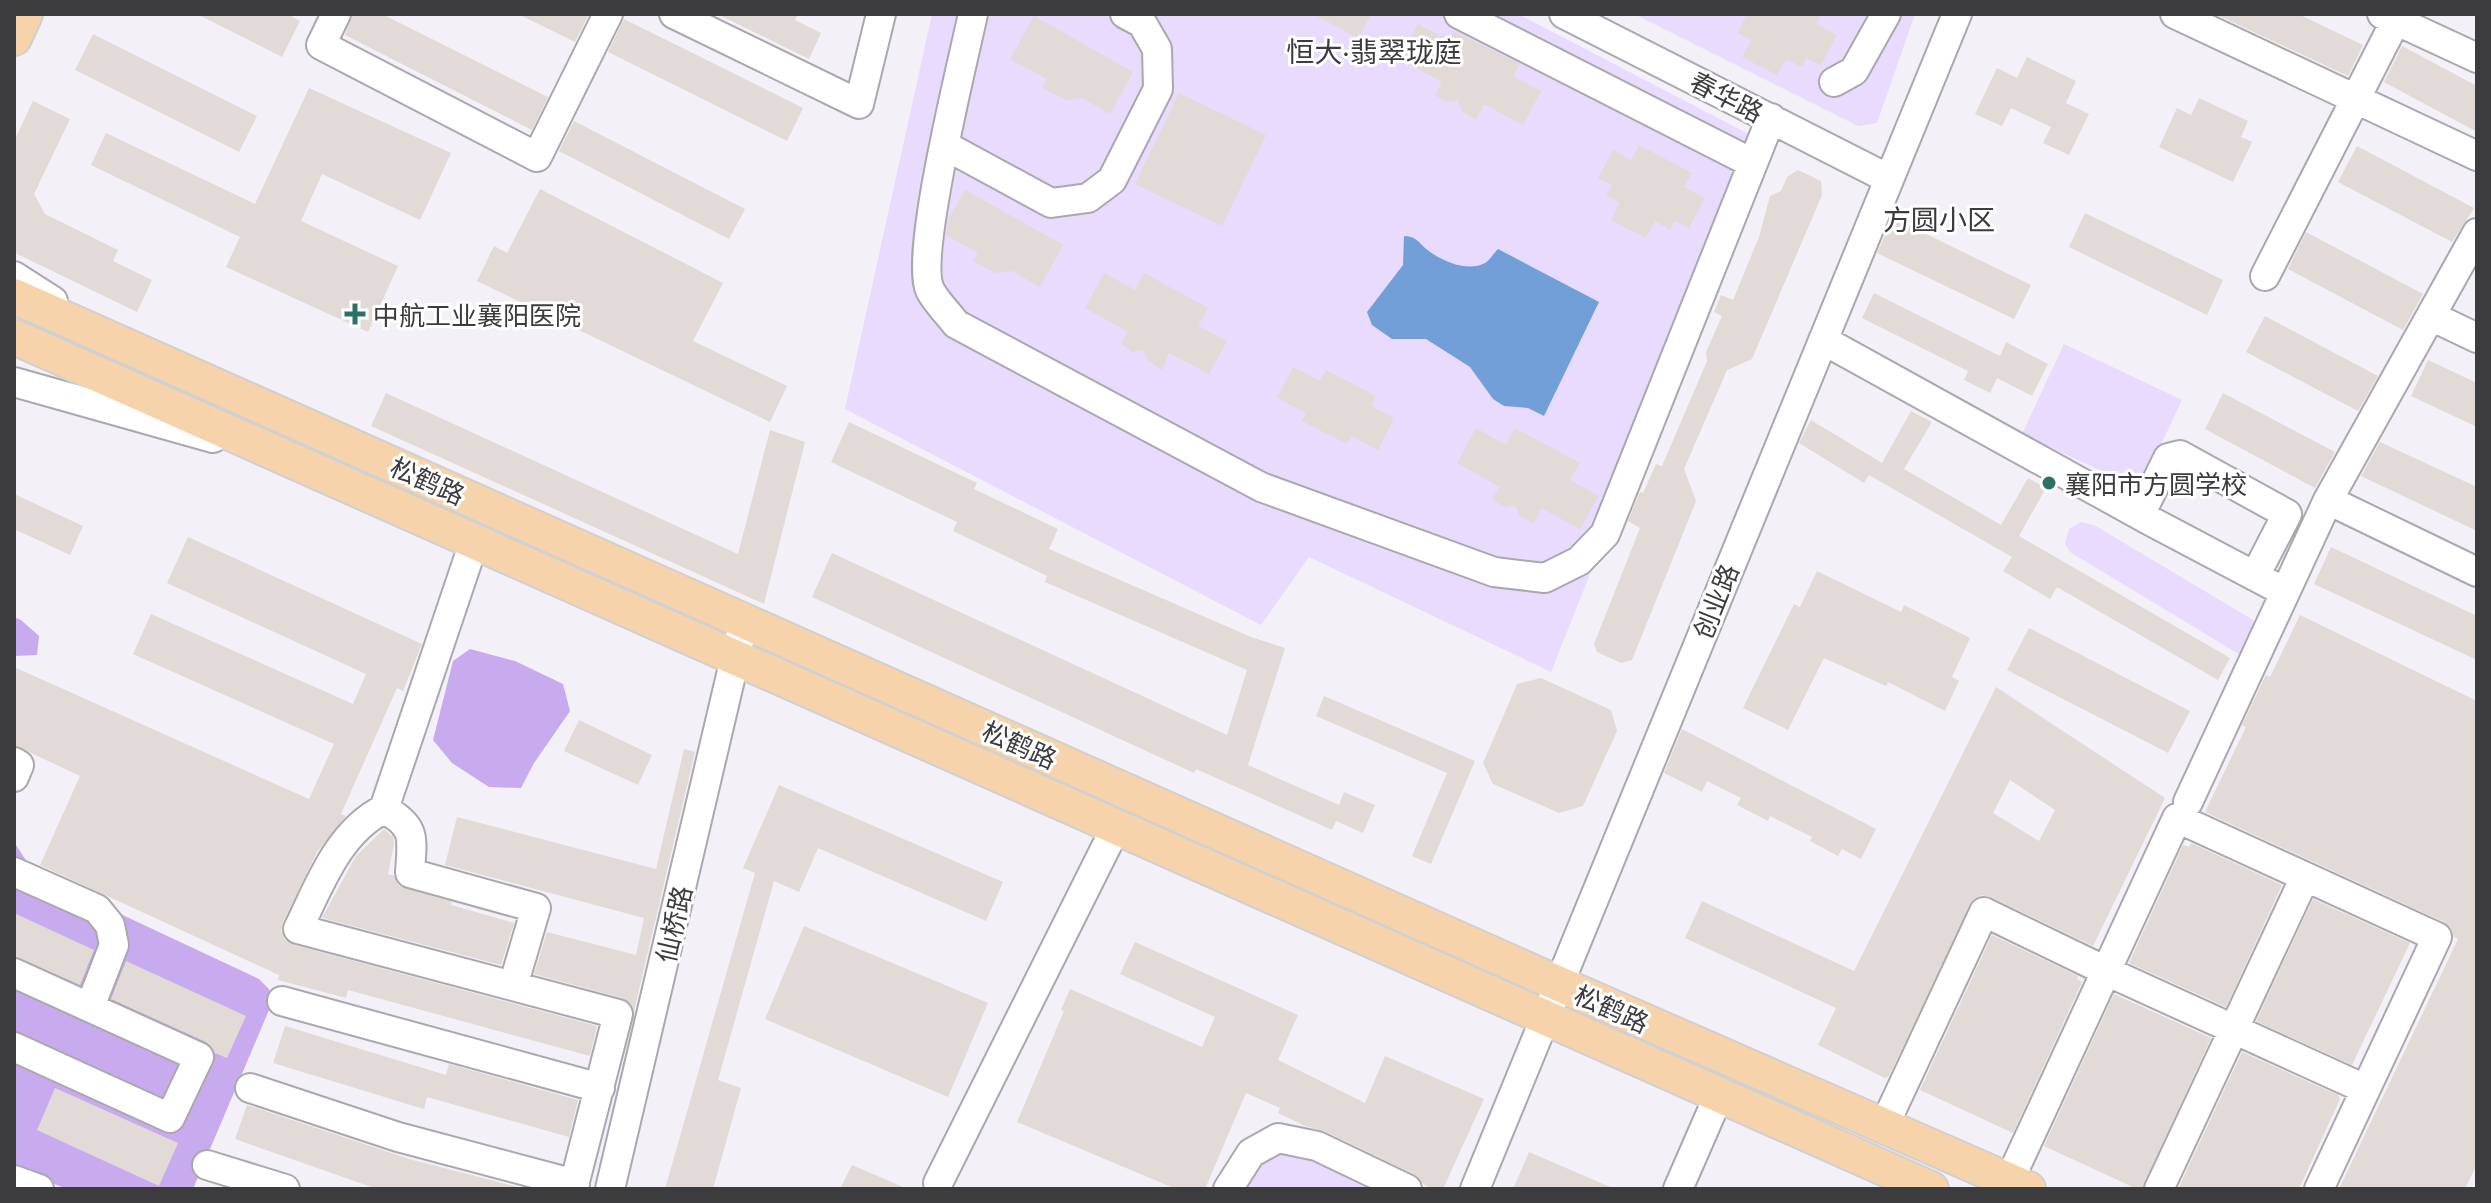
<svg xmlns="http://www.w3.org/2000/svg" width="2491" height="1203" font-family="'Playfair Display','Noto Sans SC',serif">
<style>
.green{fill:#e8dbfd}
.forest{fill:#c7abee}
.water{fill:#729fd8}
.building{fill:#e1dad6;fill-rule:evenodd}
.lines{fill:none;stroke-linecap:round;stroke-linejoin:round}
.minor-casing{stroke:#aaa8ae;stroke-width:32}
.major-casing{stroke:#d0d0d1;stroke-width:38}
.minor{stroke:#fff;stroke-width:28}
.major{stroke:#f6d3aa;stroke-width:34}
.poi-dot{fill:#2b7167;stroke:#fff;stroke-width:3}
.labels{text-anchor:middle;dominant-baseline:central;stroke-width:6;stroke-linejoin:round;paint-order:stroke}
.street-label{font-size:26px;fill:#3c3b3e;stroke:#fff}
.poi-label{font-size:26px;fill:#3c3b3e;stroke:#fff;text-anchor:start}
.neighbourhood-label{font-size:28px;fill:#3c3b3e;stroke:#fff}
</style>
<rect width="100%" height="100%" fill="#f3f0f7"/>
<path class="green" d="M 932,14 L 1518,14 L 1762,141 L 1551,672 L 1309,557 L 1261,625 L 845,409 Z
M 1634,14 L 1915,14 L 1877,123 L 1858,126 Z
M 2064,344 L 2182,400 L 2140,489 L 2022,434 Z
M 2081,522 L 2094,525 L 2253,620 L 2260,633 L 2245,653 L 2237,653 L 2070,552 L 2065,544 L 2069,529 Z
M 1278,1138 L 1407,1189 L 1228,1189 Z"/>
<path class="forest" d="M 14,617 L 21,620 L 39,636 L 37,655 L 14,656 Z
M 470,649 L 515,661 L 563,684 L 570,711 L 534,763 L 521,788 L 489,787 L 452,763 L 433,740 L 453,661 Z
M 14,842 L 35,874 L 259,979 L 269,989 L 272,1003 L 193,1189 L 68,1189 L 14,1170 Z"/>
<path class="water" d="M 1404,236 C 1415,236 1418,241 1425,248 C 1439,260 1467,273 1485,263 C 1489,261 1494,253 1498,249 L 1599,302 L 1544,416 L 1528,408 L 1504,406 L 1493,399 L 1470,367 L 1426,339 L 1392,339 L 1372,325 L 1367,312 L 1403,265 Z"/>
<path class="building" d="M 197,14 L 287,14 L 300,21 L 282,57 Z
M 353,14 L 382,14 L 548,97 L 532,130 L 345,35 Z
M 518,14 L 589,14 L 575,42 Z
M 717,14 L 798,14 L 795,20 L 821,33 L 809,59 Z
M 1313,14 L 1371,14 L 1358,38 Z
M 1747,14 L 1821,14 L 1816,24 L 1837,35 L 1821,65 L 1806,58 L 1802,67 L 1786,59 L 1777,75 L 1742,57 L 1751,40 L 1737,33 Z
M 2215,14 L 2298,14 L 2363,45 L 2348,76 Z
M 1034,16 L 1133,72 L 1110,114 L 1082,98 L 1066,100 L 1042,88 L 1047,79 L 1010,59 Z
M 624,19 L 803,108 L 787,141 L 608,52 Z
M 1418,24 L 1449,40 L 1454,31 L 1520,64 L 1513,76 L 1541,91 L 1523,125 L 1484,104 L 1476,120 L 1462,111 L 1458,100 L 1446,102 L 1435,95 L 1442,82 L 1399,59 Z
M 93,34 L 257,116 L 239,152 L 75,70 Z
M 2402,46 L 2477,86 L 2477,132 L 2384,82 Z
M 2027,57 L 2076,81 L 2066,103 L 2089,114 L 2069,155 L 2043,143 L 2051,127 L 2011,108 L 2002,126 L 1975,114 L 1997,68 L 2017,78 Z
M 309,88 L 451,153 L 420,220 L 322,174 L 301,221 L 398,266 L 368,332 L 226,267 L 240,237 L 91,165 L 106,133 L 255,204 Z
M 1179,93 L 1266,135 L 1222,226 L 1135,184 Z
M 2199,98 L 2248,121 L 2241,137 L 2252,142 L 2233,182 L 2159,147 L 2177,108 L 2191,115 Z
M 33,101 L 70,119 L 34,194 L 45,214 L 118,250 L 113,261 L 152,280 L 137,312 L 17,254 L 14,244 L 14,141 Z
M 574,121 L 745,209 L 729,239 L 559,151 Z
M 1639,145 L 1692,173 L 1684,187 L 1705,198 L 1689,228 L 1675,221 L 1670,230 L 1655,221 L 1646,238 L 1611,220 L 1620,203 L 1606,195 L 1612,185 L 1598,178 L 1613,150 L 1631,160 Z
M 2357,146 L 2474,208 L 2452,242 L 2338,182 Z
M 1798,170 L 1821,181 L 1822,195 L 1752,359 L 1727,370 L 1684,469 L 1696,501 L 1632,660 L 1621,663 L 1597,652 L 1594,644 L 1640,528 L 1628,521 L 1640,492 L 1643,493 L 1656,464 L 1662,466 L 1707,361 L 1706,352 L 1722,316 L 1714,312 L 1721,295 L 1733,300 L 1759,237 L 1770,196 L 1781,191 L 1787,177 Z
M 540,189 L 723,283 L 693,341 L 787,386 L 770,422 L 477,281 L 494,246 L 507,253 Z
M 965,190 L 1063,245 L 1040,287 L 1012,271 L 996,273 L 973,261 L 978,253 L 946,235 L 949,218 Z
M 2085,213 L 2223,280 L 2207,315 L 2069,247 Z
M 1893,218 L 2031,285 L 2014,319 L 1877,253 Z
M 2306,232 L 2423,294 L 2403,330 L 2288,269 Z
M 1104,273 L 1135,290 L 1144,273 L 1208,308 L 1198,326 L 1227,341 L 1209,374 L 1169,353 L 1162,370 L 1148,361 L 1143,350 L 1132,352 L 1121,344 L 1128,332 L 1085,308 Z
M 1874,293 L 2000,356 L 2006,342 L 2048,364 L 2032,396 L 1997,378 L 1990,393 L 1964,380 L 1968,371 L 1862,318 Z
M 2265,316 L 2378,376 L 2358,411 L 2246,352 Z
M 2428,360 L 2477,383 L 2477,427 L 2411,396 Z
M 1293,367 L 1320,381 L 1326,370 L 1376,396 L 1371,406 L 1394,418 L 1378,450 L 1351,436 L 1347,444 L 1302,421 L 1306,413 L 1277,398 Z
M 386,393 L 738,554 L 770,430 L 805,442 L 764,604 L 371,426 Z
M 2223,393 L 2335,452 L 2315,488 L 2205,429 Z
M 1911,411 L 1932,422 L 1904,469 L 2001,525 L 2028,478 L 2046,488 L 2019,536 L 2230,658 L 2218,680 L 2057,587 L 2050,599 L 2003,571 L 2012,557 L 1869,475 L 1864,483 L 1799,443 L 1811,420 L 1882,463 Z
M 849,422 L 977,483 L 974,489 L 1058,529 L 1049,549 L 1251,637 L 1285,648 L 1248,765 L 1339,805 L 1344,792 L 1375,805 L 1363,833 L 1336,821 L 1332,830 L 1196,769 L 1194,773 L 812,597 L 832,553 L 1227,735 L 1247,670 L 1045,582 L 1047,576 L 953,531 L 957,522 L 831,462 Z
M 1476,428 L 1506,445 L 1515,428 L 1580,463 L 1570,480 L 1599,496 L 1580,529 L 1541,508 L 1534,524 L 1520,516 L 1515,505 L 1504,507 L 1492,499 L 1500,487 L 1457,463 Z
M 2380,442 L 2477,487 L 2477,531 L 2361,476 Z
M 14,494 L 83,526 L 70,555 L 14,529 Z
M 188,537 L 422,644 L 403,691 L 397,688 L 341,814 L 346,816 L 317,852 L 283,922 L 281,931 L 285,940 L 294,945 L 597,1026 L 590,1056 L 348,990 L 346,998 L 278,980 L 279,975 L 40,865 L 80,776 L 14,745 L 14,667 L 309,799 L 334,744 L 133,654 L 151,614 L 353,704 L 366,674 L 167,583 Z
M 2331,547 L 2477,616 L 2477,660 L 2314,584 Z
M 1817,571 L 1901,612 L 1904,605 L 1970,638 L 1952,677 L 1959,681 L 1945,711 L 1888,682 L 1886,686 L 1824,658 L 1788,730 L 1743,708 L 1794,604 L 1800,607 Z
M 2300,615 L 2477,701 L 2477,1164 L 2465,1189 L 2339,1189 L 2458,939 L 2454,937 L 2451,928 L 2444,922 L 2205,812 L 2246,727 L 2242,725 L 2266,675 L 2270,677 Z
M 2029,628 L 2190,711 L 2168,753 L 2007,670 Z
M 1541,678 L 1611,710 L 1617,731 L 1583,806 L 1559,813 L 1493,784 L 1483,763 L 1517,684 Z
M 1996,687 L 2165,798 L 2093,946 L 1991,897 L 1982,895 L 1974,899 L 1889,1076 L 1885,1078 L 1818,1045 L 1836,1008 L 1685,938 L 1702,901 L 1854,971 ZM 2010,780 L 2055,810 L 2039,841 L 1993,813 Z
M 1324,696 L 1475,761 L 1431,864 L 1412,856 L 1447,773 L 1316,716 Z
M 579,720 L 652,755 L 638,785 L 564,751 Z
M 1682,729 L 1876,829 L 1861,859 L 1842,849 L 1838,856 L 1810,841 L 1812,837 L 1770,816 L 1768,821 L 1737,805 L 1741,798 L 1707,781 L 1702,792 L 1664,773 Z
M 684,749 L 695,752 L 634,1011 L 630,1003 L 622,998 L 534,974 L 547,932 L 636,955 L 644,918 L 445,865 L 457,817 L 656,869 Z
M 779,785 L 1003,882 L 986,921 L 818,848 L 799,892 L 774,881 L 718,1080 L 741,1088 L 713,1189 L 665,1189 L 755,873 L 743,868 Z
M 384,829 L 393,837 L 394,844 L 388,874 L 394,876 L 399,886 L 452,902 L 451,905 L 514,923 L 501,965 L 322,918 L 356,856 Z
M 2191,843 L 2282,885 L 2226,1007 L 2129,963 L 2183,845 L 2189,847 Z
M 2313,899 L 2410,943 L 2352,1065 L 2256,1021 Z
M 14,913 L 94,950 L 80,985 L 14,956 Z
M 804,926 L 988,1003 L 948,1097 L 765,1019 Z
M 1992,935 L 2078,976 L 2077,979 L 2082,982 L 2013,1133 L 1920,1090 Z
M 1135,942 L 1298,1015 L 1278,1060 L 1365,1103 L 1385,1056 L 1484,1099 L 1443,1189 L 1432,1189 L 1423,1184 L 1414,1174 L 1324,1131 L 1305,1126 L 1278,1113 L 1280,1108 L 1246,1093 L 1205,1189 L 1176,1189 L 1017,1122 L 1064,1011 L 1061,1010 L 1070,989 L 1202,1047 L 1215,1017 L 1120,974 Z
M 126,961 L 246,1016 L 227,1058 L 215,1053 L 206,1042 L 111,999 Z
M 2114,994 L 2211,1038 L 2142,1189 L 2137,1189 L 2044,1146 Z
M 285,1026 L 446,1075 L 449,1064 L 578,1100 L 569,1137 L 427,1097 L 424,1109 L 273,1063 Z
M 2242,1052 L 2338,1095 L 2340,1099 L 2299,1189 L 2178,1189 Z
M 55,1088 L 178,1143 L 159,1186 L 37,1130 Z
M 247,1105 L 409,1159 L 526,1189 L 377,1189 L 235,1139 Z
M 1529,1152 L 1615,1189 L 1513,1189 Z
M 852,1165 L 908,1189 L 840,1189 Z"/>
<g class="lines">
<defs>
<path id="minor" d="M 336,14 L 321,45 L 537,157 L 608,14
M 674,14 L 859,104 L 881,14
M 973,14 C 963,61 914,256 930,290 C 936,302 948,313 956,324 L 1261,487 L 1494,572 L 1545,578 L 1579,561 L 1605,534 L 1771,118
M 1459,14 L 1752,163
M 1564,14 L 1889,179
M 2175,14 L 2477,156
M 2382,14 L 2477,58
M 1834,82 L 1854,71 L 1886,14
M 946,146 L 1051,203 L 1088,198 L 1112,180 L 1158,89 L 1157,49 L 1142,23 L 1125,14
M 14,276 L 53,301
M 2265,276 L 2399,14
M 2431,316 L 2477,338
M 1823,340 L 2145,518
M 14,382 L 213,438
M 2328,500 L 2477,572
M 474,542 L 384,809 C 338,832 319,886 298,929 L 618,1014 L 573,1189
M 2255,576 L 2287,514 L 2180,455 L 2168,458 L 2143,509 L 2145,518 L 2285,592
M 14,762 L 19,765 L 14,777
M 2188,802 L 2328,500 L 2477,233
M 384,809 C 417,827 412,838 410,873 L 536,908 L 513,986
M 14,872 L 97,909 L 110,925 L 114,945 L 90,1007
M 14,973 L 199,1057 L 170,1118 L 14,1047
M 282,1001 L 600,1088
M 250,1088 L 398,1137 L 575,1184
M 1884,1126 L 1984,912 L 2106,971 L 2365,1089
M 207,1165 L 285,1189
M 14,1180 L 39,1189
M 2009,1181 L 2177,818 L 2437,937 L 2319,1189
M 938,1183 L 1116,827
M 610,1189 L 744,620
M 1228,1189 L 1251,1153 L 1278,1138 L 1317,1146 L 1407,1189
M 1475,1189 L 1957,14
M 1678,1189 L 1719,1095
M 2159,1189 L 2305,877"/>
<path id="major" d="M 14,38 L 25,14
M 14,296 L 1557,983 L 2028,1189
M 14,337 L 1931,1189"/>
</defs>
<use href="#minor" class="minor-casing"/>
<use href="#major" class="major-casing"/>
<use href="#minor" class="minor"/>
<use href="#major" class="major"/>
</g>
<g class="poi-dot">
<path d="M351 302h8v8h8v8h-8v8h-8v-8h-8v-8h8z"/>
<circle cx="2049" cy="483" r="8"/>
</g>
<g class="labels">
<g class="street-label">
<text transform="translate(1727 96) rotate(27)">春华路</text>
<text transform="translate(428 480) rotate(24)">松鹤路</text>
<text transform="translate(1715 601) rotate(-68)">创业路</text>
<text transform="translate(1020 744) rotate(24)">松鹤路</text>
<text transform="translate(673 924) rotate(-77)">仙桥路</text>
<text transform="translate(1612 1008) rotate(24)">松鹤路</text>
</g>
<g class="poi-label">
<text x="373" y="314">中航工业襄阳医院</text>
<text x="2065" y="483">襄阳市方圆学校</text>
</g>
<g class="neighbourhood-label">
<text x="1374" y="50">恒大·翡翠珑庭</text>
<text x="1939" y="218">方圆小区</text>
</g>
</g>
<rect width="2491" height="1203" fill="none" stroke="#3c3b3e" stroke-width="32"/>
</svg>
